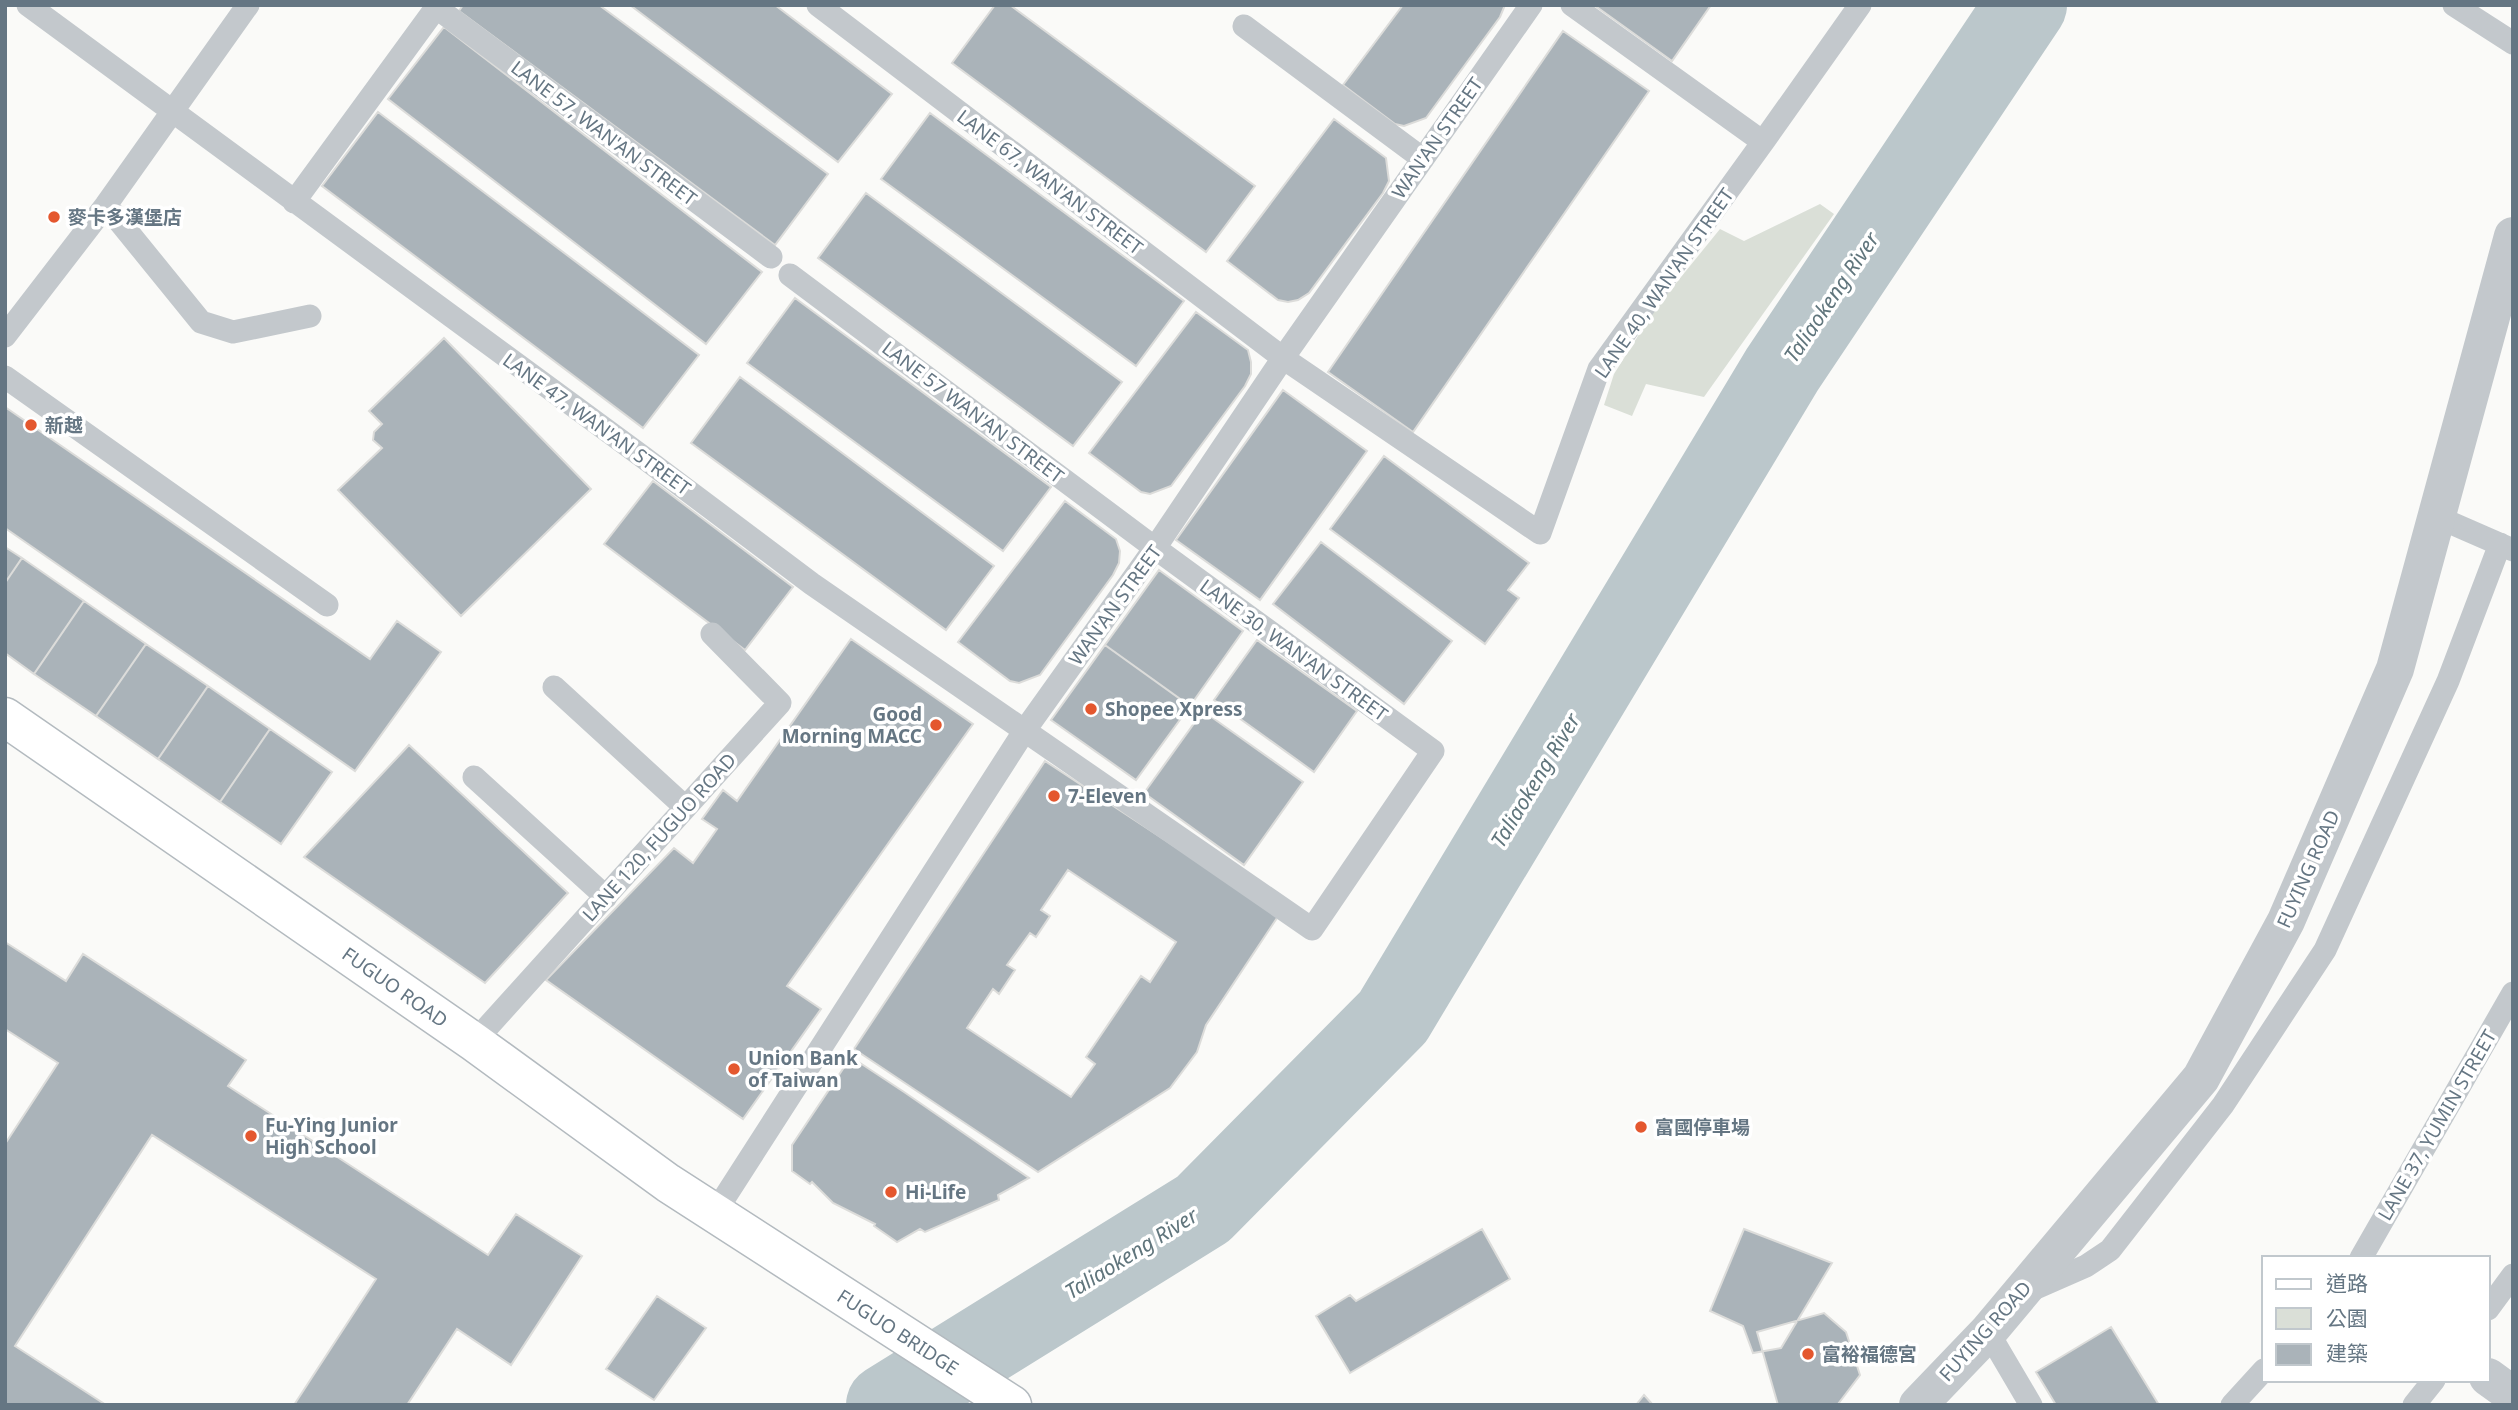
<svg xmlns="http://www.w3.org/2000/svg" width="2518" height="1410" font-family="'Noto Sans','Noto Sans TC',sans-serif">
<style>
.green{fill:#dadfd7}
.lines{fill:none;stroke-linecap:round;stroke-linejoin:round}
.river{stroke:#bbc7cb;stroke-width:82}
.building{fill:#aab3b9;stroke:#dcdcda;stroke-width:2;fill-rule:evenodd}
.secondary-casing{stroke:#b3babf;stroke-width:41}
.lane{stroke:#c3c8cc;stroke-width:23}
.street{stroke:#c3c8cc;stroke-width:38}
.secondary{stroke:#fff;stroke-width:38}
.poi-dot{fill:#e4572e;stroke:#fff;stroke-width:2.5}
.labels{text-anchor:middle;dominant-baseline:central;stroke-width:7;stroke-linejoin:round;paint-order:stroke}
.street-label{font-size:19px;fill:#657683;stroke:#fff}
.poi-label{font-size:19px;font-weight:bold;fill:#657683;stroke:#fff;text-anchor:start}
.water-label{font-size:21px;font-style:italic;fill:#60757c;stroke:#fff}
</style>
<rect width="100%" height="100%" fill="#fafaf8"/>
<path class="green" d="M 1820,204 L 1834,214 L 1704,397 L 1646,384 L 1632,416 L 1604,405 L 1614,374 L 1655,309 L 1720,229 L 1744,241 Z"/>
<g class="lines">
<path class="river" d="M 887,1405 L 1203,1209 L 1393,1017 L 1782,370 L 2026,5"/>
</g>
<path class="building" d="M 463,5 L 599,5 L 828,174 L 775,245 L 459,11 Z
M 630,5 L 775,5 L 892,94 L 838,162 Z
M 995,5 L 1010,5 L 1255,186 L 1206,252 L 952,63 Z
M 1403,5 L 1505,5 L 1500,17 L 1426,118 L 1404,126 L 1395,124 L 1343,85 Z
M 1594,5 L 1711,5 L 1672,61 Z
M 444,27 L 762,272 L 706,344 L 388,99 Z
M 1563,31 L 1649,91 L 1413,432 L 1328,372 Z
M 378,112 L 699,355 L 643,428 L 322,186 Z
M 930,113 L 1184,301 L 1136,366 L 881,179 Z
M 1334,119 L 1386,158 L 1389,181 L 1383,193 L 1309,293 L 1298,300 L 1288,302 L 1278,300 L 1227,261 Z
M 866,193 L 1122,382 L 1073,446 L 818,258 Z
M 795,298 L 1051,487 L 1003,551 L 747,363 Z
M 1196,312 L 1248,350 L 1251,362 L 1251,374 L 1245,386 L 1171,486 L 1150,494 L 1141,492 L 1089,453 Z
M 444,338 L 591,489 L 461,616 L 338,490 L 382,448 L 373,440 L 374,432 L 382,424 L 369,411 Z
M 740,377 L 994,566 L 946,630 L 691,443 Z
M 1283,390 L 1367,451 L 1260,600 L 1176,540 Z
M 5,407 L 370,659 L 397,621 L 441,652 L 355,771 L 5,528 Z
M 1384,456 L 1529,563 L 1508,590 L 1519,598 L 1485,644 L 1330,529 Z
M 653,481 L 793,587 L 745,650 L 604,544 Z
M 1065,501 L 1116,539 L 1120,551 L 1119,563 L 1113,575 L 1040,675 L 1019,683 L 1010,681 L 958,642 Z
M 1321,542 L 1452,641 L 1404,704 L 1273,604 Z
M 5,547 L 22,558 L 5,583 Z
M 22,558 L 84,601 L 34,674 L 5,653 L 5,583 Z
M 1159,570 L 1243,631 L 1190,706 L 1105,645 Z
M 84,601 L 146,644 L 96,716 L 34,674 Z
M 851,639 L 973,724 L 787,986 L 821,1009 L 743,1119 L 546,980 L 674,848 L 693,863 L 717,829 L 702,819 L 723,790 L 737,801 Z
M 1257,640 L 1357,711 L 1314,772 L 1214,700 Z
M 146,644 L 208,686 L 158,759 L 96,716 Z
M 1105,645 L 1190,706 L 1136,780 L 1051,720 Z
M 208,686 L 270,729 L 220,802 L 158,759 Z
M 1203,711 L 1303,782 L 1244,865 L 1144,793 Z
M 270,729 L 332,772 L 281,844 L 220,802 Z
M 409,745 L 568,893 L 485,983 L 304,857 Z
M 1045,761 L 1279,915 L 1206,1025 L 1197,1052 L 1170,1088 L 1038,1172 L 854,1049 ZM 1068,870 L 1176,942 L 1150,982 L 1141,976 L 1086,1057 L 1095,1064 L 1071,1097 L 967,1028 L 993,989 L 999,994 L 1015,970 L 1007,965 L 1030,933 L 1036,937 L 1050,916 L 1041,910 Z
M 5,942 L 66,981 L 83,954 L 246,1060 L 228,1086 L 488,1255 L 516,1214 L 582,1256 L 511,1365 L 457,1329 L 407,1405 L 294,1405 L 376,1279 L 152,1135 L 15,1346 L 106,1405 L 5,1405 L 5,1144 L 58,1063 L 5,1029 Z
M 851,1057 L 904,1092 L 1029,1178 L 998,1195 L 999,1200 L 925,1232 L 920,1229 L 897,1242 L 874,1226 L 875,1224 L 833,1203 L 812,1182 L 810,1184 L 792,1171 L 792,1145 Z
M 1482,1229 L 1510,1279 L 1350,1373 L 1316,1316 L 1350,1295 L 1356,1301 Z
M 1744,1229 L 1832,1263 L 1781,1348 L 1753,1353 L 1743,1326 L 1710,1311 Z
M 657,1296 L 706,1328 L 654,1400 L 606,1369 Z
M 1824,1313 L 1846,1332 L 1860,1375 L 1838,1404 L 1778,1405 L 1757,1332 Z
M 2111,1327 L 2159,1405 L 2056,1405 L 2036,1372 Z
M 1644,1395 L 1653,1405 L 1636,1405 Z"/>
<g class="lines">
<defs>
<path id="secondary" d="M 5,717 L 474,1042 L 668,1183 L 1012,1405"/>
</defs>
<use href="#secondary" class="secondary-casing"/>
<path class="lane" d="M 28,5 L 643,457 L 812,584 L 1312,929 L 1433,751 L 1155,548 L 790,275
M 818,5 L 1283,358 L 1540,533 L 1599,369 L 1763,142
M 1572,5 L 1763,142 L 1860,5
M 2454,5 L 2513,43
M 437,8 L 771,257
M 1244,26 L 1423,159
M 294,202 L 438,5
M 106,205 L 201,322 L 233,332 L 310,316
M 5,336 L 106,205 L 248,5
M 5,377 L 327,605
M 2435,516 L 2513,550
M 554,687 L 685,807
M 474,777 L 606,897
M 474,1042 L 780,703 L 712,634
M 714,1214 L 1025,730 L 1155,548 L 1283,358 L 1531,5
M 2361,1258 L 2513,993
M 2029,1291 L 2086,1266 L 2110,1250 L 2223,1105 L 2325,950 L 2448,681 L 2500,544
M 2488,1309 L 2513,1275
M 1988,1332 L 2031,1405
M 2232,1405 L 2264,1370
M 2414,1405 L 2434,1380"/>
<path class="street" d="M 2488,1377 L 2513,1395
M 1918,1405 L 1988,1332 L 2201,1078 L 2286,921 L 2395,669 L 2513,236"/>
<use href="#secondary" class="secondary"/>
</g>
<g class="poi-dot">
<circle cx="54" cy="217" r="7"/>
<circle cx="31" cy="425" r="7"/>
<circle cx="1091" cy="709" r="7"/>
<circle cx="936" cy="725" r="7"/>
<circle cx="1054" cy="796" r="7"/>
<circle cx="734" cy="1069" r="7"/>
<circle cx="1641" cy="1127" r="7"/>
<circle cx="251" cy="1136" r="7"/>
<circle cx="891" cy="1192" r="7"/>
<circle cx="1808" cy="1354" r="7"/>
</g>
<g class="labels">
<g class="street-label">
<text transform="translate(604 133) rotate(37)">LANE 57, WAN'AN STREET</text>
<text transform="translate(1437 138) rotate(-55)">WAN'AN STREET</text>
<text transform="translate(1050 182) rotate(37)">LANE 67, WAN'AN STREET</text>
<text transform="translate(1664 283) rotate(-55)">LANE 40, WAN'AN STREET</text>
<text transform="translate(973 412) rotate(37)">LANE 57 WAN'AN STREET</text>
<text transform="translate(597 424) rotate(36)">LANE 47, WAN'AN STREET</text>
<text transform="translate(1115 605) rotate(-54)">WAN'AN STREET</text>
<text transform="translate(1294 650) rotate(36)">LANE 30, WAN'AN STREET</text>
<text transform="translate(659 837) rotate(-48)">LANE 120, FUGUO ROAD</text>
<text transform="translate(2308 869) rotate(-66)">FUYING ROAD</text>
<text transform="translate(395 987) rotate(35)">FUGUO ROAD</text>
<text transform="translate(2437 1125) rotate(-60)">LANE 37, YUMIN STREET</text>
<text transform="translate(1985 1331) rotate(-48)">FUYING ROAD</text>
<text transform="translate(898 1332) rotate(33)">FUGUO BRIDGE</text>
</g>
<g class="poi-label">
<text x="68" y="217">麥卡多漢堡店</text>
<text x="45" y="425">新越</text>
<text x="1105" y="709">Shopee Xpress</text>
<text x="922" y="714" text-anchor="end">Good<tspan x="922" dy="22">Morning MACC</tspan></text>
<text x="1068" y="796">7-Eleven</text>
<text x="748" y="1058">Union Bank<tspan x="748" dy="22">of Taiwan</tspan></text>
<text x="265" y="1125">Fu-Ying Junior<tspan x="265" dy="22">High School</tspan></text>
<text x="1655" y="1127">富國停車場</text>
<text x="905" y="1192">Hi-Life</text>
<text x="1822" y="1354">富裕福德宮</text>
</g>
<g class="water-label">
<text transform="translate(1831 297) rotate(-56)">Taliaokeng River</text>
<text transform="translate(1535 780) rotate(-59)">Taliaokeng River</text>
<text transform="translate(1131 1253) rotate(-32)">Taliaokeng River</text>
</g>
</g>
<rect width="2518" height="1410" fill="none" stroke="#657683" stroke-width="14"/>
<rect x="2262" y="1256" width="228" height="126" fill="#ffffff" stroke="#c1c8cd" stroke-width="2"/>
<rect x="2276" y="1279" width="35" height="10" fill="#ffffff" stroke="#c1c8cd" stroke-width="2"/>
<text x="2326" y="1291" font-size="21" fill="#657683">道路</text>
<rect x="2276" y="1308" width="35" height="21" fill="#dadfd7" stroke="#c1c8cd" stroke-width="2"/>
<text x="2326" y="1326" font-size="21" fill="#657683">公園</text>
<rect x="2276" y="1344" width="35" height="21" fill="#aab3b9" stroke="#c1c8cd" stroke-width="2"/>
<text x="2326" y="1361" font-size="21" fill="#657683">建築</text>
</svg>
